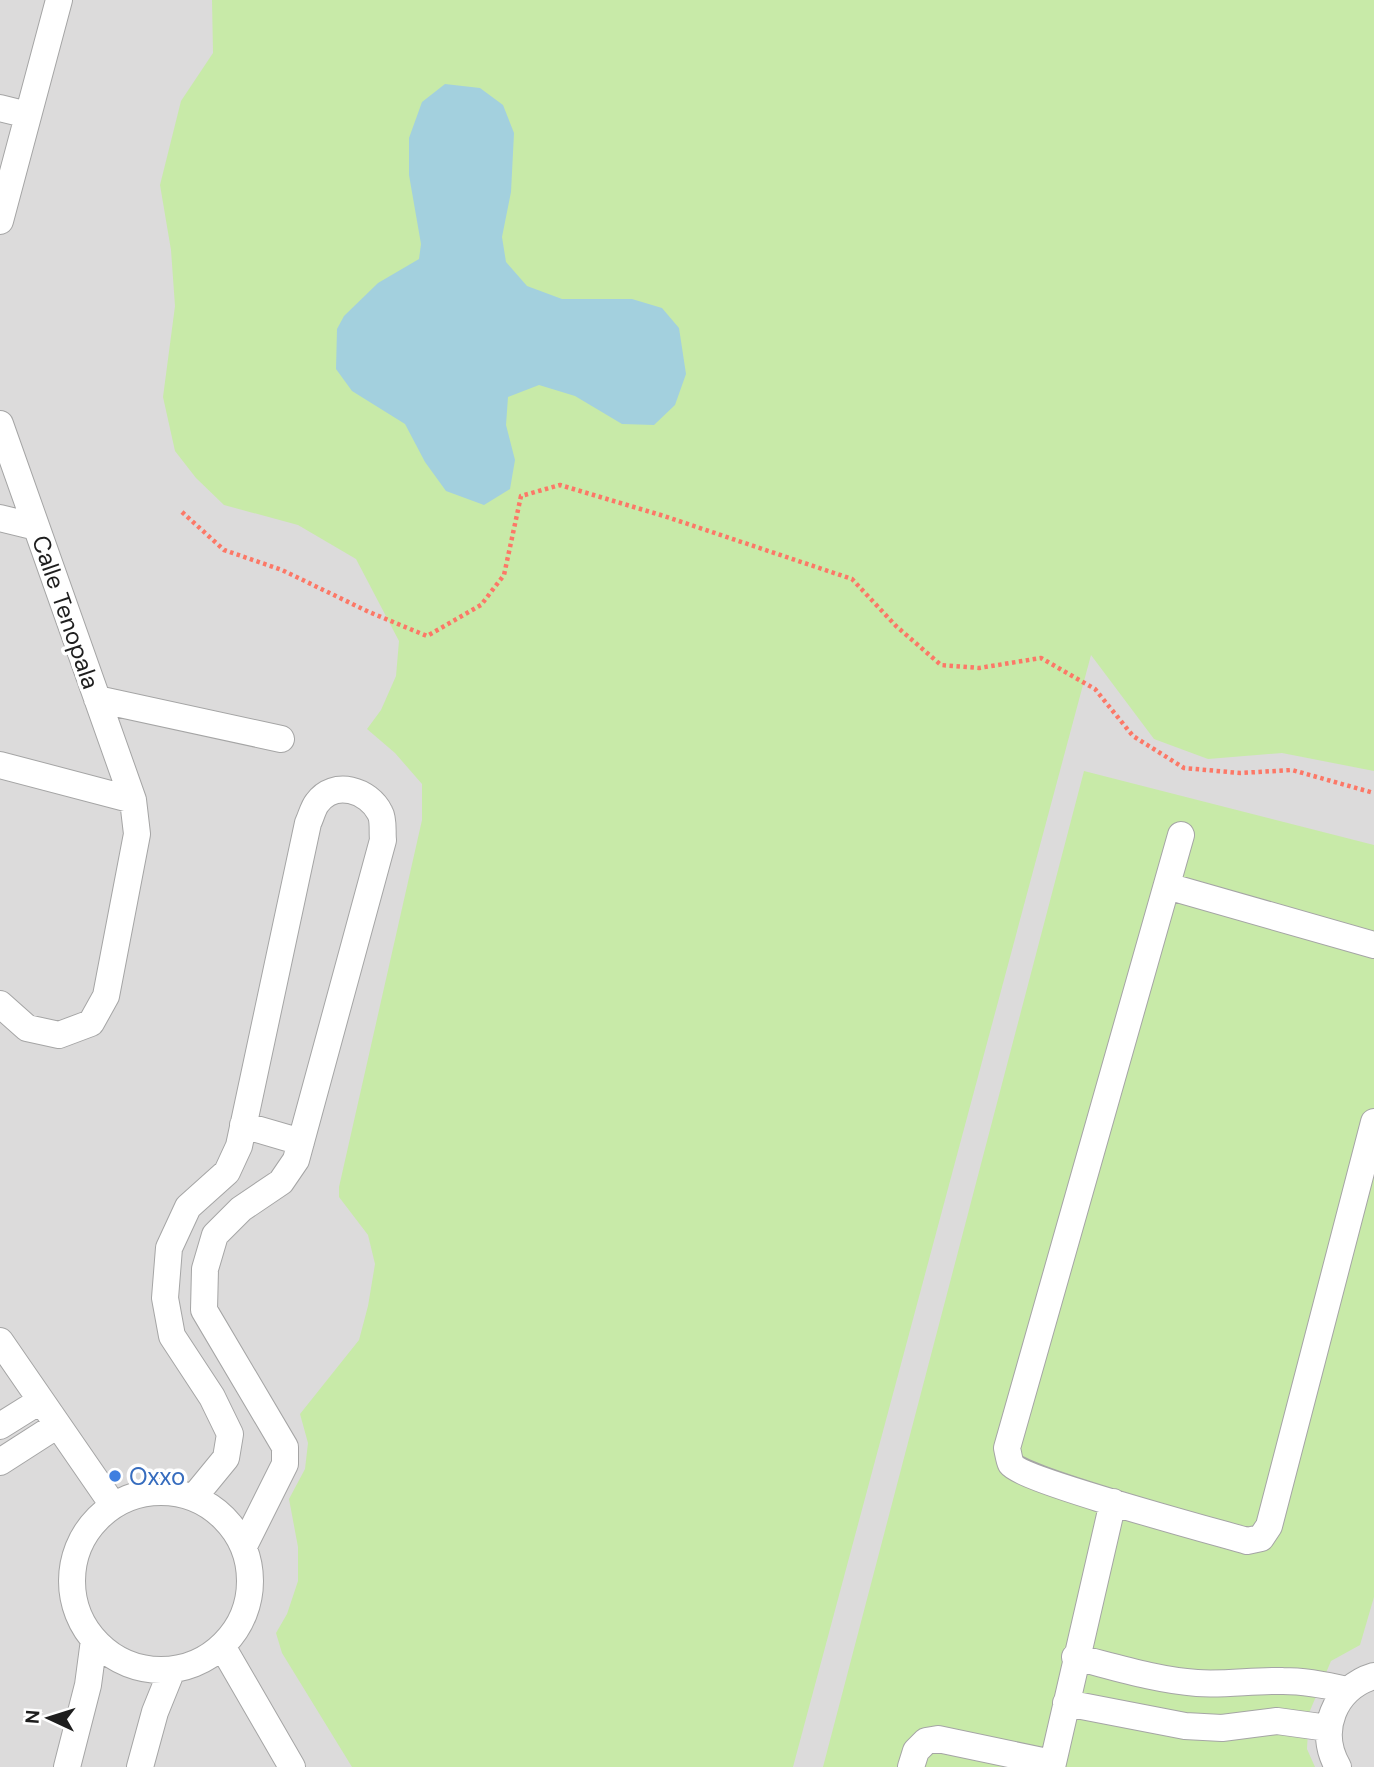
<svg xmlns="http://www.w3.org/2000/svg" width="1374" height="1767" font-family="'DM Sans',sans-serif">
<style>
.residential{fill:#dcdbdb}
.grass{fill:#c8eaa8}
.water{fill:#a3d0de}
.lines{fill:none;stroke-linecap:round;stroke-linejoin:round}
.street-casing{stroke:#a5a5a5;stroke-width:28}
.path{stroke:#fc7867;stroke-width:4.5;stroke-dasharray:3.5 3.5;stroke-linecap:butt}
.street{stroke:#fff;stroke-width:26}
.shop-dot{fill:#3f7fe0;stroke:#fff;stroke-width:2.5}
.labels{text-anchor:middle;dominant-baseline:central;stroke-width:7;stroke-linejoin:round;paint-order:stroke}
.street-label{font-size:24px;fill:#1e1e1e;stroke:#fff}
.shop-label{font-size:24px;fill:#366cbe;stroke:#fff;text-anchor:start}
</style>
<rect width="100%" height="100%" fill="#efebe3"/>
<path class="residential" d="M 0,0 L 1374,0 L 1374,1767 L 0,1767 Z"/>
<path class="grass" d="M 212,0 L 1374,0 L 1374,771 L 1282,753 L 1208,759 L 1154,739 L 1091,655 L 793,1767 L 352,1767 L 282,1653 L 276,1633 L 287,1614 L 298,1581 L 298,1547 L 289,1499 L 305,1469 L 308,1443 L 300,1414 L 359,1340 L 368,1306 L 375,1264 L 368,1235 L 339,1197 L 339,1187 L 422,820 L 422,784 L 395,753 L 367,729 L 381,710 L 396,676 L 399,641 L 356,559 L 298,525 L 224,505 L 196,478 L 175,451 L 163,397 L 175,306 L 171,250 L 160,185 L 181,101 L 213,53 Z
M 1084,771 L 1374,845 L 1374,1597 L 1360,1645 L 1331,1661 L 1309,1713 L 1307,1749 L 1315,1767 L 823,1767 Z"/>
<path class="water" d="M 445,84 L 480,88 L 503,105 L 514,133 L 511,192 L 502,237 L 506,262 L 527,286 L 562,299 L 632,299 L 662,308 L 679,328 L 686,374 L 675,405 L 654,425 L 622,424 L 575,396 L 539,385 L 508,397 L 506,425 L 515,460 L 510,489 L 484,505 L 446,491 L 425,462 L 405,424 L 352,391 L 336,369 L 337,329 L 344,316 L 378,283 L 419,259 L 421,244 L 409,175 L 409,138 L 422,102 Z"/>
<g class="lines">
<defs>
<path id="street" d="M 0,108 L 28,115
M 0,221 L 59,0
M 0,424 L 133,800 L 137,834 L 106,996 L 91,1023 L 59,1035 L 27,1028 L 0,1004
M 0,518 L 36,527
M 97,699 L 281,739
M 0,765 L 133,800
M 1181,835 L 1007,1448 C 1008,1452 1009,1460 1011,1464 C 1022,1480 1216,1532 1247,1541 L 1261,1538 L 1269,1526 L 1374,1122
M 1167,886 L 1374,945
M 243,1125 L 301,1142
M 0,1341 L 113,1505
M 0,1426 L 40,1401
M 0,1462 L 56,1426
M72 1581a89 89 0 1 1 178 0a89 89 0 1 1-178 0Z
M 194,1497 L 226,1458 L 230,1434 L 212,1397 L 172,1336 L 165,1298 L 169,1248 L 188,1207 L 227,1172 L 239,1146 L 308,823 C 311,817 313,808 317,803 C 334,779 369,790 380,813 C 384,820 382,832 383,840 L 296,1160 L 281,1182 L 241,1209 L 215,1235 L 205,1269 L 204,1310 L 285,1447 L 285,1464 L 244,1546
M 222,1646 L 292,1767
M 1075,1657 C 1115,1667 1156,1680 1197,1683 C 1226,1685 1254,1680 1283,1681 C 1305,1681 1326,1685 1347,1690
M 1066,1703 L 1185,1726 L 1222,1728 L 1277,1721 L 1328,1728
M 67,1767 L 88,1685 L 94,1640
M 140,1767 L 155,1712 L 172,1670
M 911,1767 L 916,1751 L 926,1741 L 938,1739 L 1052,1763
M 1052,1767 L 1113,1502
M 1338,1767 C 1317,1731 1334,1688 1374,1676"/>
</defs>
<use href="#street" class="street-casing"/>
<path class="path" d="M 182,512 L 224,550 L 282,570 L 369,612 L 427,636 L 481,605 L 504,575 L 521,496 L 560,485 L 664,516 L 852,579 L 896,626 L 941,665 L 979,668 L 1041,658 L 1095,689 L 1133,736 L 1184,768 L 1240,773 L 1292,770 L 1374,793"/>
<use href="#street" class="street"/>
</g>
<circle class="shop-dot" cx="115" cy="1476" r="7"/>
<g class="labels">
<g class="street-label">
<text transform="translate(66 612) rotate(71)">Calle Tenopala</text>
</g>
<g class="shop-label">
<text x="129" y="1476">Oxxo</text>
</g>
</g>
<g transform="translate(49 1718) rotate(274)" stroke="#ffffff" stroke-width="5" paint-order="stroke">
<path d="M0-5L12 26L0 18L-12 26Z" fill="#1e1e1e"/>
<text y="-10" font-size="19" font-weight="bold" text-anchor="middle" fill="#1e1e1e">N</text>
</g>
</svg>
